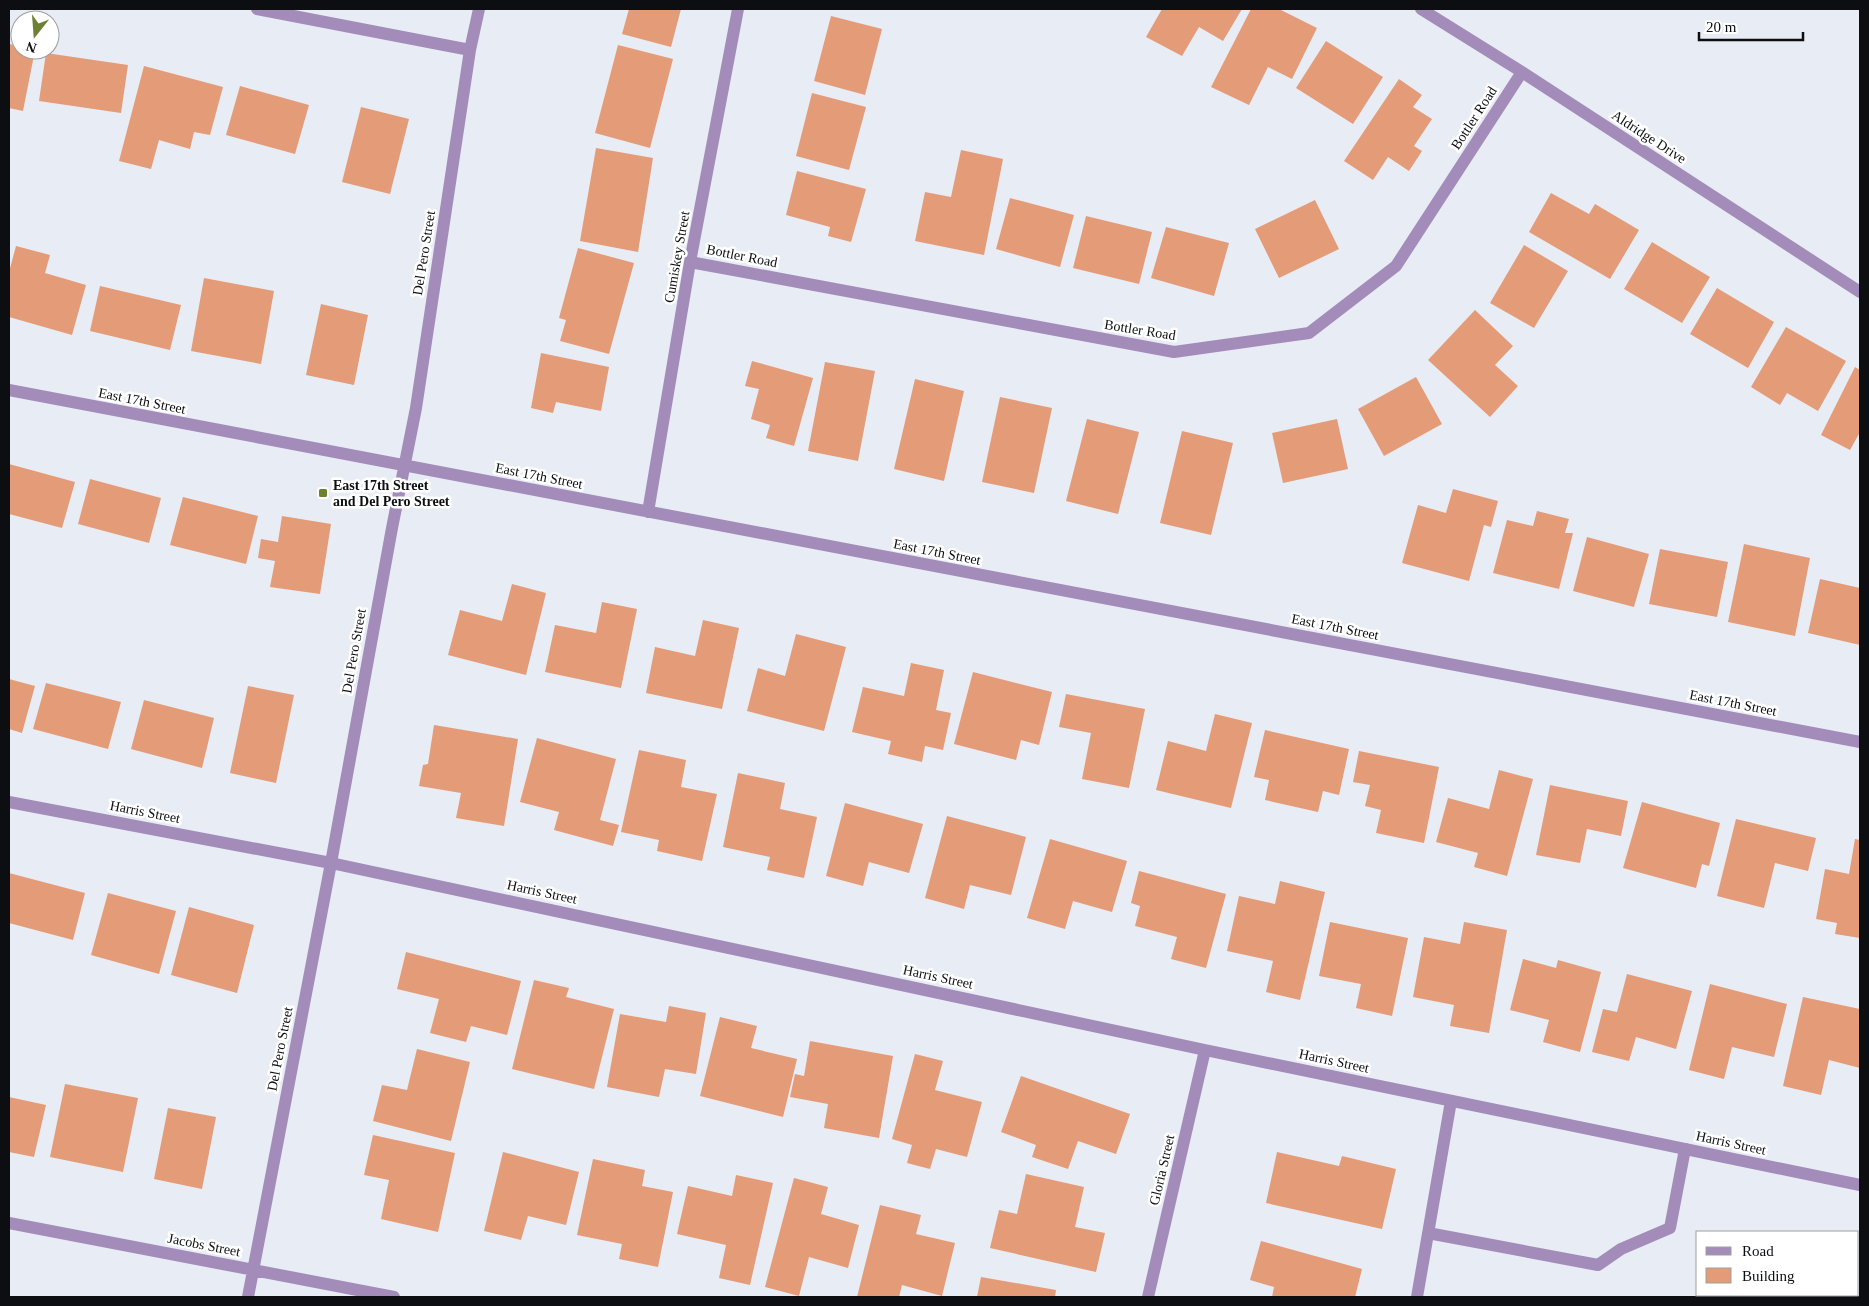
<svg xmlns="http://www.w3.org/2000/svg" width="1869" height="1306" font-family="'Times New Roman',serif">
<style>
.building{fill:#e49b78}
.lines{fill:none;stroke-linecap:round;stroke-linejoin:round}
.service{stroke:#a48cba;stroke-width:12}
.minor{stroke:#a48cba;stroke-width:12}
.poi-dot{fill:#6d8132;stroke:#fff;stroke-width:2}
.labels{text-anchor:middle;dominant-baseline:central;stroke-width:5;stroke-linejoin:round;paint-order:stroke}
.street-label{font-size:14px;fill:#0d0e11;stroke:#fff}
.poi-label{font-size:14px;font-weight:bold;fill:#0d0e11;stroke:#fff;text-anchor:start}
</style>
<rect width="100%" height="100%" fill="#e8ecf5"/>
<path class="building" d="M 629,9 L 681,9 L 671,47 L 622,34 Z
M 1162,9 L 1242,9 L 1223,41 L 1199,27 L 1182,56 L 1146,37 Z
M 1251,9 L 1279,9 L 1317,28 L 1292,79 L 1268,67 L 1249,105 L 1211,87 Z
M 831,16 L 882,29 L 865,95 L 814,81 Z
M 1326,41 L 1383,77 L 1353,124 L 1296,88 Z
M 9,44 L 20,46 L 20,50 L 35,50 L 23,111 L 9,108 Z
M 618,45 L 673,59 L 650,148 L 595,133 Z
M 46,53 L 128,65 L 121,113 L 39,101 Z
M 144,66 L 223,87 L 210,135 L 194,132 L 190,149 L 159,140 L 151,169 L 119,161 Z
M 1399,79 L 1422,95 L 1413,107 L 1432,119 L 1414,146 L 1422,151 L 1409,171 L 1388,157 L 1373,180 L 1344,161 Z
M 240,86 L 309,105 L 295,154 L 226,135 Z
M 812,93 L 866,107 L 849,170 L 796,156 Z
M 361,107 L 409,119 L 390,194 L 342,182 Z
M 596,148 L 653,158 L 638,252 L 580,241 Z
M 961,150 L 1003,159 L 984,255 L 915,241 L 925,192 L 951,197 Z
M 797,171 L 866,189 L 851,242 L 828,236 L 830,227 L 786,215 Z
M 1551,193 L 1589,214 L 1595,204 L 1639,230 L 1610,279 L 1529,232 Z
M 1010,198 L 1074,215 L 1060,267 L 996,249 Z
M 1315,200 L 1339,249 L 1279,278 L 1255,229 Z
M 1086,216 L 1152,232 L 1139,284 L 1073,268 Z
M 1166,227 L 1229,243 L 1214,296 L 1151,278 Z
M 1652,242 L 1710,277 L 1682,323 L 1624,289 Z
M 1524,245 L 1568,271 L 1534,328 L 1490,303 Z
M 16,246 L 50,255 L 45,273 L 86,285 L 72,335 L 9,317 L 9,272 Z
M 578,248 L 634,263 L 609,354 L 560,341 L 566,320 L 559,318 Z
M 204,278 L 274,291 L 261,364 L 191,351 Z
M 100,286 L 181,305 L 170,350 L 90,331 Z
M 1717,288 L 1774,322 L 1748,368 L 1690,334 Z
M 321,304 L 368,315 L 354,385 L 306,375 Z
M 1475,310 L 1513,346 L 1495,365 L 1518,386 L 1490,417 L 1428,360 Z
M 1786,327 L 1846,361 L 1818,411 L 1787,393 L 1780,405 L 1751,387 Z
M 541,353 L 609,367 L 601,411 L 556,402 L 553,413 L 531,408 Z
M 752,361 L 813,378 L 794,446 L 766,438 L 770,425 L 751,419 L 759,389 L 745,386 Z
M 825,362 L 875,371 L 858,461 L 808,451 Z
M 1855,367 L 1860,370 L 1860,432 L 1850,450 L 1821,435 Z
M 1416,377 L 1442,424 L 1384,456 L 1358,409 Z
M 915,379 L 964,391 L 944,481 L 894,469 Z
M 1000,397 L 1052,408 L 1034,493 L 982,482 Z
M 1087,419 L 1139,432 L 1118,514 L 1066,501 Z
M 1337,419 L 1348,469 L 1283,483 L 1272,433 Z
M 1182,431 L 1233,443 L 1211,535 L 1160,523 Z
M 9,464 L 75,482 L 62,528 L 9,514 Z
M 90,479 L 161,498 L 149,543 L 78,524 Z
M 1453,489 L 1498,501 L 1491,527 L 1484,525 L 1469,581 L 1402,563 L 1418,505 L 1446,513 Z
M 183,497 L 258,516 L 246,564 L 170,545 Z
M 1537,511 L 1569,519 L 1565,533 L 1573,533 L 1559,589 L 1493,573 L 1507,520 L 1533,526 Z
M 282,516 L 331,524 L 320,594 L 270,587 L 275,561 L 258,558 L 261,539 L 278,542 Z
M 1587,537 L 1649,554 L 1634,607 L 1573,591 Z
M 1744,544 L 1810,558 L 1795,636 L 1728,622 Z
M 1660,549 L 1728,562 L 1717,617 L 1649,604 Z
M 1820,579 L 1860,588 L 1860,645 L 1808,633 Z
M 512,584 L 546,593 L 526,675 L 448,655 L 460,610 L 502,621 Z
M 602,602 L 637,609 L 621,688 L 545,672 L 555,625 L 596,633 Z
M 703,620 L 739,628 L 722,709 L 646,693 L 655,647 L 695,656 Z
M 796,634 L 846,647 L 824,731 L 747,711 L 758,668 L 785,676 Z
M 911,663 L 944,670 L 936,710 L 951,713 L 943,750 L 925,746 L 922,762 L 888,754 L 891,741 L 852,732 L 863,687 L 904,696 Z
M 973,672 L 1052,692 L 1039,745 L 1021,740 L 1016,760 L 954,744 Z
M 9,679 L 35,686 L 22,733 L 9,729 Z
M 46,683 L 121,702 L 108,749 L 33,729 Z
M 248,686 L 294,695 L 276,783 L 230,773 Z
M 1066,694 L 1145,709 L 1129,788 L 1082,779 L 1091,733 L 1059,727 Z
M 144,700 L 214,718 L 202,768 L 131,749 Z
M 1215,714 L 1252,723 L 1231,808 L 1156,790 L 1168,741 L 1206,751 Z
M 434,725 L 518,739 L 504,826 L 456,818 L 461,793 L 419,786 L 423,765 L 428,764 Z
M 1265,730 L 1349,749 L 1339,795 L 1323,791 L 1318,812 L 1265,800 L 1269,780 L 1254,777 Z
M 537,738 L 616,759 L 600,820 L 619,825 L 613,846 L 554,830 L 559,812 L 520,802 Z
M 639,750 L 686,760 L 681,787 L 717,794 L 702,861 L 657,851 L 659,840 L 621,832 Z
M 1359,751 L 1439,767 L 1424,843 L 1376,833 L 1381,810 L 1365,806 L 1370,785 L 1353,782 Z
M 1499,770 L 1533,779 L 1507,876 L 1474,867 L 1478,853 L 1436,842 L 1448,798 L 1489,809 Z
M 738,773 L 785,783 L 780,809 L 817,817 L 804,878 L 767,870 L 770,857 L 723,847 Z
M 1550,785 L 1628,801 L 1621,836 L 1587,829 L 1580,863 L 1536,855 Z
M 1642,802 L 1720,823 L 1709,866 L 1702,864 L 1696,888 L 1623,868 Z
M 845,803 L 923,824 L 909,873 L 869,862 L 863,886 L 826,876 Z
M 947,816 L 1026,837 L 1011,895 L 970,885 L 964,909 L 925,898 Z
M 1736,819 L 1816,838 L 1808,871 L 1775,863 L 1764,908 L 1717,896 Z
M 1050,839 L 1127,861 L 1112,912 L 1073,901 L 1065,929 L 1027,918 Z
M 1855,839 L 1860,840 L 1860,938 L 1835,934 L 1837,923 L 1816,919 L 1825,869 L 1849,874 Z
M 1139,871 L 1226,894 L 1206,968 L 1171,959 L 1177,937 L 1135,926 L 1140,906 L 1131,903 Z
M 9,873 L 85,893 L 73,940 L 9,923 Z
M 1280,881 L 1325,892 L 1300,1000 L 1266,992 L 1273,961 L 1227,951 L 1239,896 L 1275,904 Z
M 108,893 L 176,911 L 159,974 L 91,955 Z
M 189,907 L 254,925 L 237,993 L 171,975 Z
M 1330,922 L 1408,938 L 1392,1016 L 1356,1008 L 1361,984 L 1319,976 Z
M 1464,922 L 1507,930 L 1489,1033 L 1450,1026 L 1454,1005 L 1413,997 L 1424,937 L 1460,944 Z
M 406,952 L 521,981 L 507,1035 L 471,1026 L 466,1042 L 430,1033 L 439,999 L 397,989 Z
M 1523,959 L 1556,968 L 1558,960 L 1601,972 L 1580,1052 L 1543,1042 L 1549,1020 L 1510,1010 Z
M 1627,974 L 1692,991 L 1676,1049 L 1636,1037 L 1629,1061 L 1592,1052 L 1603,1009 L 1617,1012 Z
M 534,980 L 569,988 L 566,997 L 614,1009 L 594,1089 L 512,1069 Z
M 1710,984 L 1787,1004 L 1774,1057 L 1732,1047 L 1724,1079 L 1689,1070 Z
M 1803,997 L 1860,1009 L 1860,1068 L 1829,1060 L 1821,1095 L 1783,1086 Z
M 669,1006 L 706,1013 L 696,1074 L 665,1069 L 659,1097 L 607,1087 L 620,1014 L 666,1022 Z
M 720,1017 L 757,1026 L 751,1048 L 797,1059 L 783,1117 L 700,1096 Z
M 810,1041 L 893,1056 L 879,1138 L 824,1128 L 828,1104 L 790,1097 L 795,1074 L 804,1076 Z
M 417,1049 L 470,1062 L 451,1141 L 373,1121 L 382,1085 L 407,1090 Z
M 915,1054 L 943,1061 L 935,1090 L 982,1102 L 967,1157 L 936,1149 L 930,1169 L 907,1163 L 912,1145 L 892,1139 Z
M 1021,1076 L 1130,1114 L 1116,1154 L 1078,1141 L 1068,1169 L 1032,1157 L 1036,1145 L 1001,1132 Z
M 65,1084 L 138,1098 L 123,1172 L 50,1157 Z
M 9,1097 L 46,1105 L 34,1157 L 9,1152 Z
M 168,1108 L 216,1117 L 202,1189 L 154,1179 Z
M 373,1135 L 455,1153 L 438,1232 L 381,1219 L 389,1180 L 364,1175 Z
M 503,1152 L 579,1172 L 566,1225 L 528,1216 L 521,1240 L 484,1231 Z
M 1277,1152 L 1339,1166 L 1342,1156 L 1396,1169 L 1382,1229 L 1266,1203 Z
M 593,1159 L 645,1170 L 642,1186 L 673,1192 L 658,1267 L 619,1259 L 622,1244 L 577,1235 Z
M 1026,1174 L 1084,1187 L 1075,1227 L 1105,1233 L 1096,1272 L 990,1248 L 999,1210 L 1017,1214 Z
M 736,1175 L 773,1183 L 750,1285 L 719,1278 L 726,1245 L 677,1234 L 688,1186 L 732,1196 Z
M 794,1178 L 828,1187 L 821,1214 L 859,1225 L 848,1268 L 809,1257 L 799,1296 L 765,1287 Z
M 880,1205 L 921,1215 L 916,1234 L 955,1243 L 942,1296 L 902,1285 L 899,1297 L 857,1297 Z
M 1261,1241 L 1362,1269 L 1355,1297 L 1272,1297 L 1274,1287 L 1250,1280 Z
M 981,1277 L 1056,1290 L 1055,1297 L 977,1297 Z"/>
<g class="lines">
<path class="service" d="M 1428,1233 L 1598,1265 L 1621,1249 L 1670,1228 L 1685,1149
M 1417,1297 L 1451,1101"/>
<path class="minor" d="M 257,9 L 470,50
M 1421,9 L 1522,72 L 1860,292
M 690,262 L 1174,352 L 1309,333 L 1396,266 L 1522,72
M 9,390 L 1860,742
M 648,512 L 690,262 L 738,9
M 9,802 L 331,863 L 1205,1050 L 1860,1185
M 9,1223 L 394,1297
M 248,1297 L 331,863 L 392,528 L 416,408 L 470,50 L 479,9
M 1148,1297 L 1205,1050"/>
</g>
<rect class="poi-dot" x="318" y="488" width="10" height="10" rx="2.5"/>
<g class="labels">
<g class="street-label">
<text transform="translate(1474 118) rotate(-57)">Bottler Road</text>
<text transform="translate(1649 137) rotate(33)">Aldridge Drive</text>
<text transform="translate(424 253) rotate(-81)">Del Pero Street</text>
<text transform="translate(742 256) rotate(11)">Bottler Road</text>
<text transform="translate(677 257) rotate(-80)">Cumiskey Street</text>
<text transform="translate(1140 330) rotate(9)">Bottler Road</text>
<text transform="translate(142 401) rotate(11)">East 17th Street</text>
<text transform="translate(539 476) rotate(11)">East 17th Street</text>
<text transform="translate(937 552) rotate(11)">East 17th Street</text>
<text transform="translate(1335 627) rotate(11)">East 17th Street</text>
<text transform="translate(354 651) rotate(-80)">Del Pero Street</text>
<text transform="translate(1733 703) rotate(11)">East 17th Street</text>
<text transform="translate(145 812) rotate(11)">Harris Street</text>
<text transform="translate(542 892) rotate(12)">Harris Street</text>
<text transform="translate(938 977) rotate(12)">Harris Street</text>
<text transform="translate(280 1049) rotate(-79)">Del Pero Street</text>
<text transform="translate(1334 1061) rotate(12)">Harris Street</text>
<text transform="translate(1731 1143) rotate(12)">Harris Street</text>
<text transform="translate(1162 1170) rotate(-77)">Gloria Street</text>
<text transform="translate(204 1245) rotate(11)">Jacobs Street</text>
</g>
<g class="poi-label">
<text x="333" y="485">East 17th Street<tspan x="333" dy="16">and Del Pero Street</tspan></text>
</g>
</g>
<rect width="1869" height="1306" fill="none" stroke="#0d0e11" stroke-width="20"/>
<rect x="1696" y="1231" width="162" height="65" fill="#ffffff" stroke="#9e9fa0"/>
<rect x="1706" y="1247" width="25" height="8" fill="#a48cba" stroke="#9e9fa0"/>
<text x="1742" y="1256" font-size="15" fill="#0d0e11">Road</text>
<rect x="1706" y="1268" width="25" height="15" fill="#e49b78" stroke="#9e9fa0"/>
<text x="1742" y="1281" font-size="15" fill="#0d0e11">Building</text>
<g transform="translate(35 35) rotate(197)"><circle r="24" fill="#ffffff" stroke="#9e9fa0"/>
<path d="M0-4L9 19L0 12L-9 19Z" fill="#6d8132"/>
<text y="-8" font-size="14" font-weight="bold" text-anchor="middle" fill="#0d0e11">N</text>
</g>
<path d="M1699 32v8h104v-8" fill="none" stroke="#0d0e11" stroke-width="2.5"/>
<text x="1706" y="32" font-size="15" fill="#0d0e11" stroke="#ffffff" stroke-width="4" paint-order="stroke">20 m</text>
</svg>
